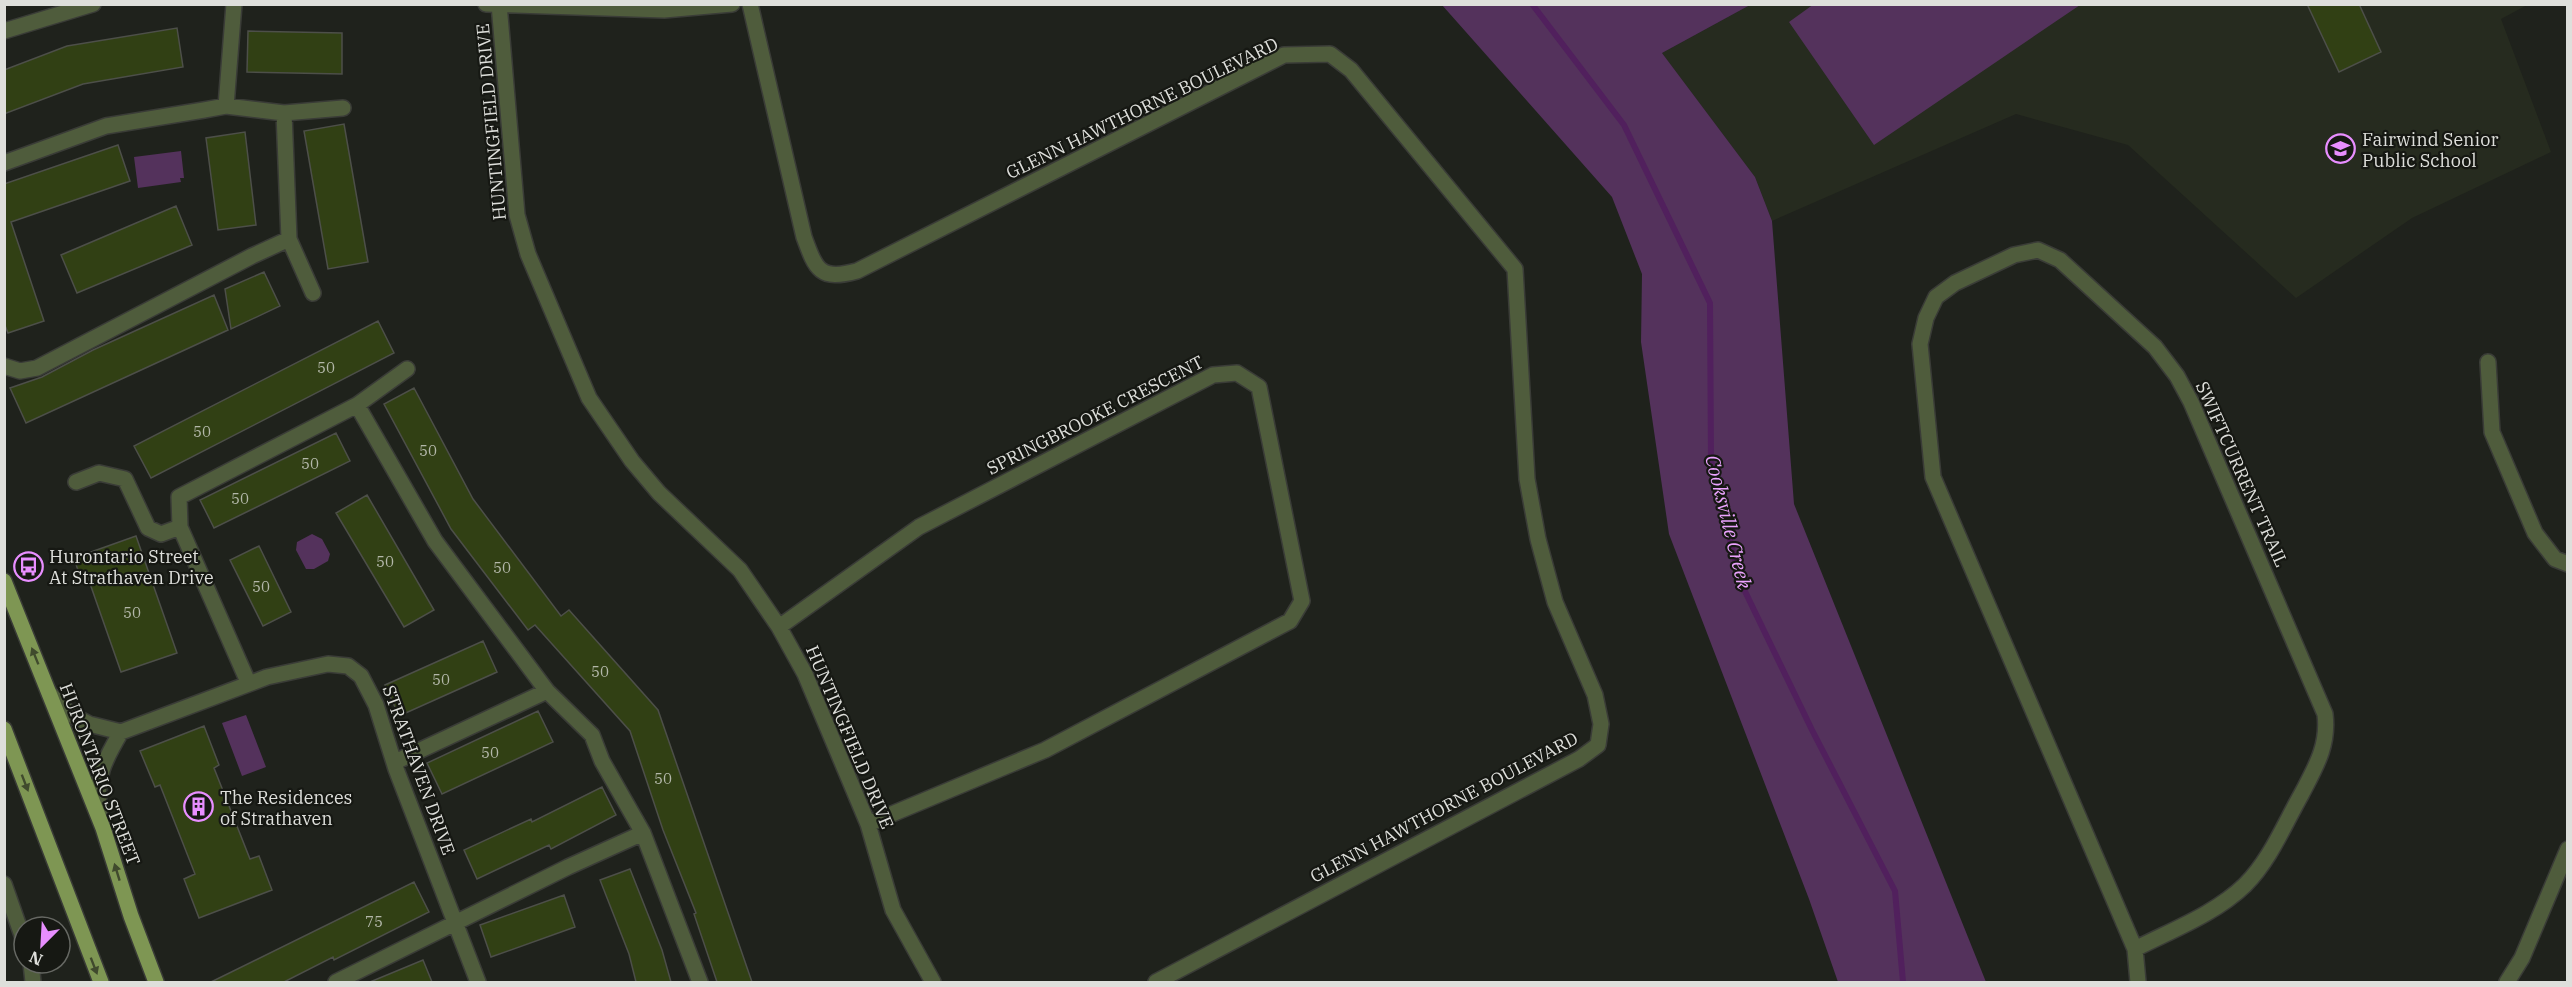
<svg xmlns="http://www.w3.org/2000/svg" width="2572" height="987" font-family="'IBM Plex Serif',serif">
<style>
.built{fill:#262b1f}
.green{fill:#54325c}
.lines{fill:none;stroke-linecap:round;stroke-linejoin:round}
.stream{stroke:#51205d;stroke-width:6}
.building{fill:#314014;stroke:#4d4f49;stroke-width:1.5}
.minor-casing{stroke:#3a3c37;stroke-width:18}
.major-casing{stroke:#3a3c37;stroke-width:18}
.minor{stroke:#4f5c3c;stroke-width:15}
.major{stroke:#7e9653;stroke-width:15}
.oneway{fill:#404a2d}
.labels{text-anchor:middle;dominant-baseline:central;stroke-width:4.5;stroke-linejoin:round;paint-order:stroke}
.number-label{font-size:15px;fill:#b3b7a9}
.street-label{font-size:18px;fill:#dedfdb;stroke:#161813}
.poi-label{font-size:18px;fill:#dedfdb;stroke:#161813;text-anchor:start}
.water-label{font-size:20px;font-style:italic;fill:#eba3fe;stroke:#161813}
</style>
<rect width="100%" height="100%" fill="#1f221c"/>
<path class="built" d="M 1750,5 L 2527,5 L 2501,19 L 2551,152 L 2412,218 L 2296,298 L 2128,145 L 2016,114 L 1772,221 L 1755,177 L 1662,53 Z"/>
<path class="green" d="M 1814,4 L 2080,4 L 2080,5 L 1874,145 L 1789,22 Z
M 1442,5 L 1750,5 L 1662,53 L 1755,177 L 1772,221 L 1794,504 L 1986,982 L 1838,982 L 1809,899 L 1669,534 L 1641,342 L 1642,274 L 1612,197 Z
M 181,151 L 184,178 L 180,178 L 181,182 L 138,188 L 134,157 Z
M 312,534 L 322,539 L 330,554 L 328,561 L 314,569 L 306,569 L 296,550 L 297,542 Z
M 246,715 L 266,767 L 242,776 L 222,723 Z"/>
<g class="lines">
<path class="stream" d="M 1532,4 L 1624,125 L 1710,303 L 1711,461 L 1740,581 L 1812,730 L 1895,891 L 1903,982"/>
</g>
<path class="building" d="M 2307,4 L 2359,4 L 2381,52 L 2339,72 Z
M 177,28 L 183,67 L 83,84 L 4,114 L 4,70 L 67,46 Z
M 248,31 L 342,33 L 342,74 L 247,72 Z
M 344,124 L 368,262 L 328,269 L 304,131 Z
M 245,132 L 256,225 L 218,230 L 206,138 Z
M 118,145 L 130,181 L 11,222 L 44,321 L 8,333 L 4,323 L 4,184 Z
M 176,206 L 192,245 L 77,293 L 61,255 Z
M 264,272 L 280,306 L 231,329 L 225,289 Z
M 214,295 L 228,330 L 26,423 L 10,388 L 42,377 L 93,350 Z
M 378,321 L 394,353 L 151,478 L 134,446 Z
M 414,388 L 473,499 L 561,616 L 569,610 L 658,710 L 752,982 L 717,982 L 694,914 L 696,913 L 663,830 L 630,731 L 535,625 L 528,630 L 451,529 L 384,404 Z
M 336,433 L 350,461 L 214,528 L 200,500 Z
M 367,495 L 434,610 L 404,627 L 336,513 Z
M 136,536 L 177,653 L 121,672 L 88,578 L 81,580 L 74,558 Z
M 259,546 L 291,612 L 263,626 L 230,560 Z
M 483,641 L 497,672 L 399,716 L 385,685 Z
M 538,711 L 553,742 L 442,794 L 427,763 Z
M 204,726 L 219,765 L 214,768 L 250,859 L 259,856 L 272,890 L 199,918 L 184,879 L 195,874 L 160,785 L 155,787 L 140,751 Z
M 602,787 L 616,815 L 551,849 L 549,845 L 477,879 L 464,850 L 531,819 L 532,822 Z
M 630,869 L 662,950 L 671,982 L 636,982 L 629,954 L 600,880 Z
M 414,882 L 429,912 L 334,960 L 333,957 L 284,982 L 211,982 Z
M 564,895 L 575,927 L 491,957 L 480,925 Z
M 423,960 L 432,982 L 370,982 Z"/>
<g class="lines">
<defs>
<path id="minor" d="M 486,4 L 664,10 L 732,4
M 499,4 L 517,215 L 528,254 L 589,398 L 632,461 L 659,493 L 740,570 L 779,627 L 805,674 L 868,824 L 893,910 L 933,982
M 750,4 L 804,237 C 816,270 820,281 857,271 L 1284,55 L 1330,54 L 1351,70 L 1515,269 L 1527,479 L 1538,539 L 1555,602 L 1595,695 L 1601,724 L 1598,745 L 1579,759 L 1156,982
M 4,31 L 93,4
M 226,106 L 234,4
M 284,113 L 289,239 L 313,293
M 4,163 L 106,126 L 204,110 L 226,106 L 284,113 L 343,108
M 2488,362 L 2492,432 L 2535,533 L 2555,559 L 2568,564
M 4,366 L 20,371 L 37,368 L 252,256 L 289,239
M 357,405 L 435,541 L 547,691 L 592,735 L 602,761 L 643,833 L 700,982
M 76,482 L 99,473 L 125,479 L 148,528 L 161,534 L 180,527
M 779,627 L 919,527 L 1213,375 L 1237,373 L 1259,387 L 1302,601 L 1290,621 L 1045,750 L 868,824
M 248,682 L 180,527 L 179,497 L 357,405 L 407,369
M 49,693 L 70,714 L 89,724 L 121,732 L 267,677 L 328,664 L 348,666 L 361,676 L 376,705 L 396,769 L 478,982
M 395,762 L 547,691
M 100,810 C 94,779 105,759 121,732
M 4,884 L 24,941
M 2135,949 C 2172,930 2215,914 2245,885 C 2270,860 2284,825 2301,795 C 2315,768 2329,746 2325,714 L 2191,402 L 2177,376 L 2155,347 L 2060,260 L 2038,250 L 2014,255 L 1955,283 L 1936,297 L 1926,318 L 1920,344 L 1933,477 L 2135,949 L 2138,982
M 31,963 L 33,982
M 336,982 L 568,867 L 643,833
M 2507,982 L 2522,958 L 2568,849"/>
<path id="major" d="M 4,581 L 103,828 L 131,916 L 156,982
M 4,729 L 101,982"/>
</defs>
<use href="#minor" class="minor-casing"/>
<use href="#major" class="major-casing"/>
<use href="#minor" class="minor"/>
<use href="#major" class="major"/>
</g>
<defs><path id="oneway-solid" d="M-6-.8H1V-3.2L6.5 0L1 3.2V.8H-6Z" transform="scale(1.5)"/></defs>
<g class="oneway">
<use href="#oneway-solid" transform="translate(35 656) rotate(-112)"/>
<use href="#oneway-solid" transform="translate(25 783) rotate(69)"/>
<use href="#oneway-solid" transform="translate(117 872) rotate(-107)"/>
<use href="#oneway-solid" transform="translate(94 966) rotate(69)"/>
</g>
<defs>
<symbol id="school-ring" viewBox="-11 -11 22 22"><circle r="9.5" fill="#161813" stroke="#e88eff" stroke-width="1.5"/><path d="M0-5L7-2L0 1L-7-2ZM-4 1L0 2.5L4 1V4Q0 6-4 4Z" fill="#e88eff"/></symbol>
<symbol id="bus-ring" viewBox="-11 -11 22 22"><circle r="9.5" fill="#161813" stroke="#e88eff" stroke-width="1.5"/><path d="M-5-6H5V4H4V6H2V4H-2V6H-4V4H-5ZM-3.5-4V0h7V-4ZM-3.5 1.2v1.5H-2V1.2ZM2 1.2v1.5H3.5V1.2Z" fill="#e88eff"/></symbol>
<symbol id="building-ring" viewBox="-11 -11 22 22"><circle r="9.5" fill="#161813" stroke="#e88eff" stroke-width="1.5"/><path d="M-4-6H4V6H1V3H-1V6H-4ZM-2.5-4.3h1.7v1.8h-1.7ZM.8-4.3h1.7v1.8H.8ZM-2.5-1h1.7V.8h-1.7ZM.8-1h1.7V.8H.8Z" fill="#e88eff"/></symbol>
</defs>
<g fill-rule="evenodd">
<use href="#school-ring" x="2324" y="132" width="33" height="33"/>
<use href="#bus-ring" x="12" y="550" width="33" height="33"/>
<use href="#building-ring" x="182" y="790" width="33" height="33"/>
</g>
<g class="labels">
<g class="number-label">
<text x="326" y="367">50</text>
<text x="202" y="431">50</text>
<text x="428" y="450">50</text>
<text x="310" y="463">50</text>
<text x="240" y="498">50</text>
<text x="385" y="561">50</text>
<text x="502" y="567">50</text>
<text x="261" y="586">50</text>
<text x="132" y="612">50</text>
<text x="600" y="671">50</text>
<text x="441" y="679">50</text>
<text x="490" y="752">50</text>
<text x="663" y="778">50</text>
<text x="374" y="921">75</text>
</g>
<g class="street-label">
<text transform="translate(1142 108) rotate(-26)">GLENN HAWTHORNE BOULEVARD</text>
<text transform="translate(491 122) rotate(-95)">HUNTINGFIELD DRIVE</text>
<text transform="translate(1095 415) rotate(-27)">SPRINGBROOKE CRESCENT</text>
<text transform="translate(2242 474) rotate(66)">SWIFTCURRENT TRAIL</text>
<text transform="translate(850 737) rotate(67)">HUNTINGFIELD DRIVE</text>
<text transform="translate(419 770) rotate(70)">STRATHAVEN DRIVE</text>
<text transform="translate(100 774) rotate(69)">HURONTARIO STREET</text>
<text transform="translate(1444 807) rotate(-28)">GLENN HAWTHORNE BOULEVARD</text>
</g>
<g class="poi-label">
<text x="2362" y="139">Fairwind Senior<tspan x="2362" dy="21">Public School</tspan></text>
<text x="49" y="556">Hurontario Street<tspan x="49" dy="21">At Strathaven Drive</tspan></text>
<text x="220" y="797">The Residences<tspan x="220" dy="21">of Strathaven</tspan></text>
</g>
<g class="water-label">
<text transform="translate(1729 522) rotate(76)">Cooksville Creek</text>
</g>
</g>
<rect width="2572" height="987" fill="none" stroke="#dedfdb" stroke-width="12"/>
<g transform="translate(42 945) rotate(204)"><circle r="28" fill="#161813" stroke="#666863" stroke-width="1.5"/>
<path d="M0-4.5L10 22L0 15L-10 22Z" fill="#e88eff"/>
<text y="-9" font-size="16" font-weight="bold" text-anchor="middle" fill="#dedfdb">N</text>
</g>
</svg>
